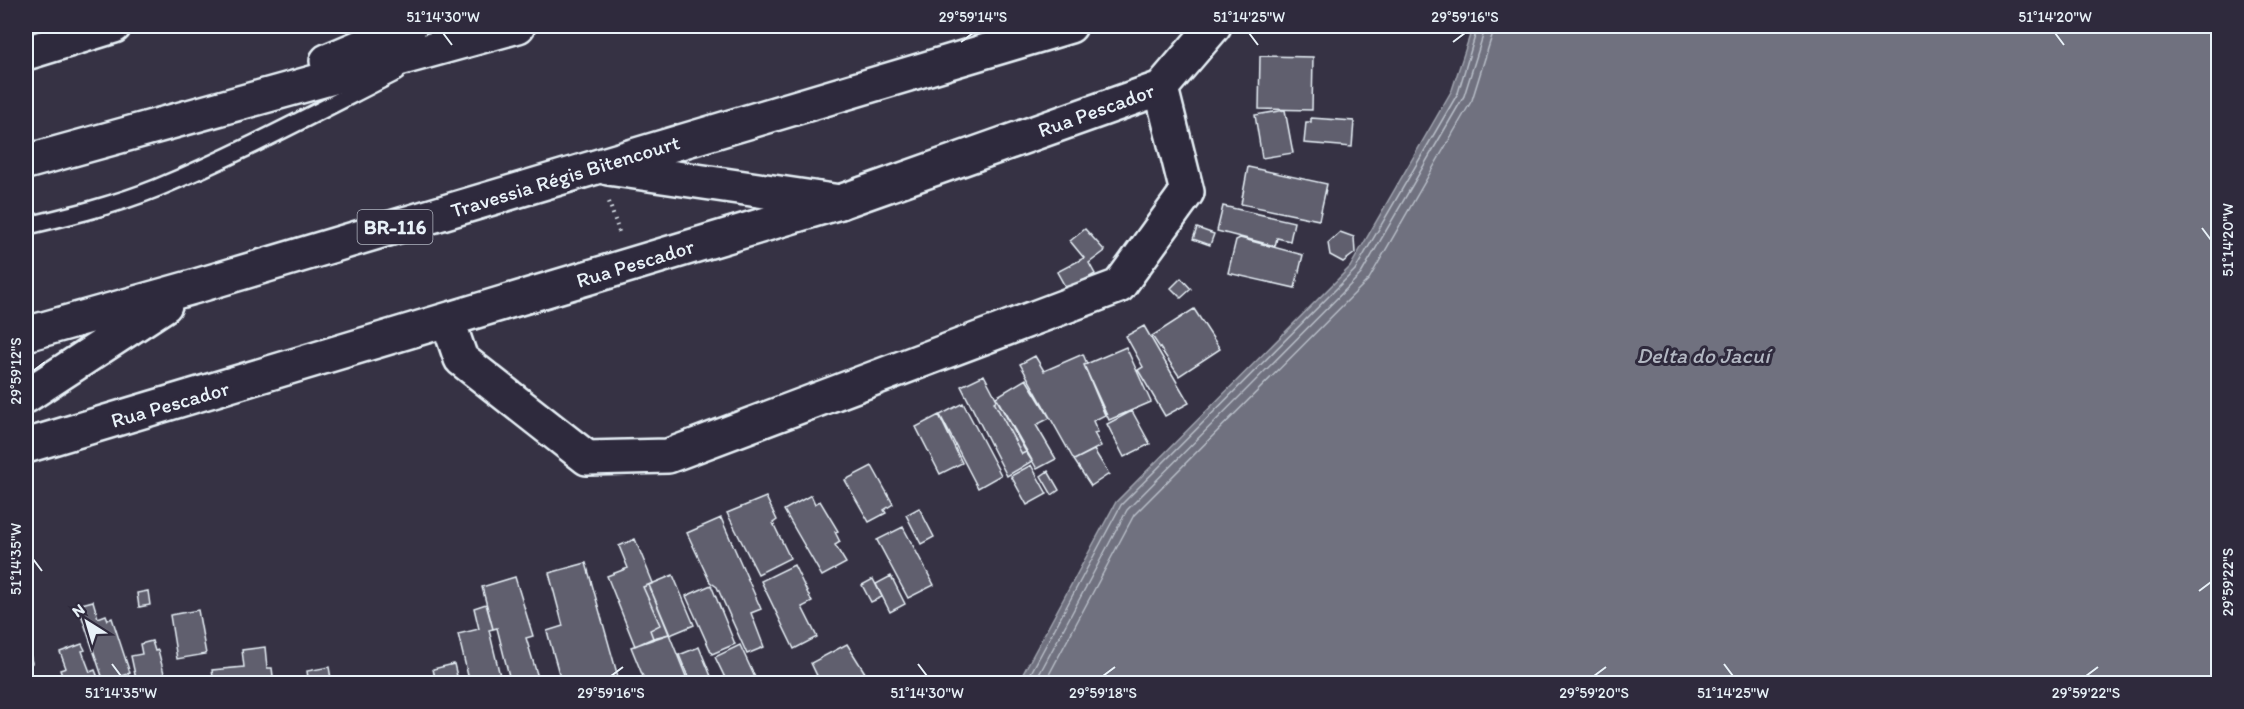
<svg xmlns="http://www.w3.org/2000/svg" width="2244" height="709" font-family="Itim,sans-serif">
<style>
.water{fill:#70717f;stroke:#a0a4af;stroke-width:1.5}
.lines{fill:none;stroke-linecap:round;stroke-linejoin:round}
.shore{stroke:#b8bec8;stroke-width:1.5}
.building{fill:#605e6e;stroke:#e8f1f8;stroke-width:1.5}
.service-casing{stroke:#e8f1f8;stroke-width:21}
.minor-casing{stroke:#e8f1f8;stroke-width:38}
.motorway-casing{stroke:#e8f1f8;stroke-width:38}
.path{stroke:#e8f1f8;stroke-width:4;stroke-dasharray:1.5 4.5;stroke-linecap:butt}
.service{stroke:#2f2a3d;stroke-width:16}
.minor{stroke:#2f2a3d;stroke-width:33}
.motorway{stroke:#2f2a3d;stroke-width:33}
.ticks{fill:none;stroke:#e8f1f8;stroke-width:2}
.labels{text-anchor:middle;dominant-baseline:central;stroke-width:6;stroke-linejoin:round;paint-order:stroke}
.shield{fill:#2f2a3d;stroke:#b0b5c0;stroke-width:1.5}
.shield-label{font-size:20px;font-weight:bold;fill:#e8f1f8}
.street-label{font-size:21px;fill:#e8f1f8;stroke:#2f2a3d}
.water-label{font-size:22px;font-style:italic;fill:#b2b7c2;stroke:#2f2a3d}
.neatline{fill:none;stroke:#e8f1f8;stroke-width:2}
.ticks-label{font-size:15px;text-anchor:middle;fill:#e8f1f8}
</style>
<rect width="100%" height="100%" fill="#363244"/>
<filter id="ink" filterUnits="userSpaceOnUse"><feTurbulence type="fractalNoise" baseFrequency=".0167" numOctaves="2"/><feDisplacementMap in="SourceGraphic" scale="12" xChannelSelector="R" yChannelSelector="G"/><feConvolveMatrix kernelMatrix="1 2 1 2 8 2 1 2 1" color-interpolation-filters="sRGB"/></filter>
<g filter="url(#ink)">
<path class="water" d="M 1473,26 L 2218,26 L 2218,683 L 1018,683 L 1116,502 L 1350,267 L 1452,90 Z"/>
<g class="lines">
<path class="shore" d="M 1025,684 L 1121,505 L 1355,270 L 1458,93 L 1478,26
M 1034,684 L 1127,510 L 1361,274 L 1464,96 L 1486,26
M 1044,684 L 1134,515 L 1369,279 L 1472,100 L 1495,26"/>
</g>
<path class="building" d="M 1260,56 L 1313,57 L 1312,110 L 1259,109 Z
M 1285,110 L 1293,153 L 1262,158 L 1255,115 Z
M 1311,118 L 1354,121 L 1352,147 L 1304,143 L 1306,122 L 1311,122 Z
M 1248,167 L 1327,184 L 1319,220 L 1241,204 Z
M 1223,206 L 1294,222 L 1290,241 L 1277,238 L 1275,246 L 1217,231 Z
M 1197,228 L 1214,234 L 1210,245 L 1193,239 Z
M 1085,229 L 1105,251 L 1089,263 L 1095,274 L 1067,290 L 1057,272 L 1084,258 L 1070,241 Z
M 1340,232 L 1354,237 L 1355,253 L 1343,262 L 1330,255 L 1328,243 Z
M 1240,238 L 1303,255 L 1295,288 L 1228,273 L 1236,240 Z
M 1181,278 L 1191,289 L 1181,298 L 1171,288 Z
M 1194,309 L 1220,349 L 1179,376 L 1152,336 Z
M 1144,326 L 1189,403 L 1165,416 L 1138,370 L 1143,367 L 1126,336 Z
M 1126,347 L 1151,402 L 1109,420 L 1084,365 Z
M 1083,354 L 1087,364 L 1084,365 L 1105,415 L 1093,421 L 1098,432 L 1094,433 L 1101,446 L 1074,460 L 1020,364 L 1035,356 L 1044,371 Z
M 984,375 L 997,400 L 994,402 L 1022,454 L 1026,452 L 1032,461 L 1007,476 L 961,386 Z
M 1026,379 L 1050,418 L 1036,425 L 1056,459 L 1037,469 L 996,397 Z
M 997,400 L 1026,452 L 1022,454 L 994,402 Z
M 963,403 L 1001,475 L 978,488 L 940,415 Z
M 1132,411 L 1150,444 L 1124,457 L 1107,424 Z
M 939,415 L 962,463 L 940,474 L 916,427 Z
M 1094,450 L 1109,474 L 1091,486 L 1074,460 Z
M 1031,465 L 1047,494 L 1027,505 L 1011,476 Z
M 872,466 L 893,504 L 884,510 L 886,513 L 869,522 L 845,480 Z
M 1048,471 L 1059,490 L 1052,495 L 1041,476 Z
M 811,495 L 815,504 L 820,501 L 838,531 L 835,532 L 840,542 L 835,545 L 846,563 L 822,576 L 784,510 Z
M 766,497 L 777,520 L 773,523 L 790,558 L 758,574 L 727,513 Z
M 919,508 L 934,537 L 921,544 L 906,515 Z
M 721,518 L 761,609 L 751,613 L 764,647 L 747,654 L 717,587 L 710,582 L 687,533 Z
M 903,527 L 934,585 L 908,598 L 877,540 Z
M 635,539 L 653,583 L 643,587 L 660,625 L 650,630 L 653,638 L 635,646 L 607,576 L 628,568 L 619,546 Z
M 586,563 L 620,684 L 562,684 L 550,642 L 547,631 L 563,626 L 549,573 Z
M 794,565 L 812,602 L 802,607 L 817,637 L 794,649 L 761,581 Z
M 673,575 L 694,625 L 670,635 L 649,585 Z
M 891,576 L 905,604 L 890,612 L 876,584 Z
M 515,577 L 533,636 L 526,638 L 540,684 L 511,684 L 497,628 L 493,629 L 482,587 Z
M 873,579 L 882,597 L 871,602 L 862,585 Z
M 649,585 L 669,634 L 653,638 L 650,630 L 660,625 L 643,587 Z
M 711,585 L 735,644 L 712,654 L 686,596 Z
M 148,591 L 150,605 L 139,607 L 137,593 Z
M 93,601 L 98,618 L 106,615 L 108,620 L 112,618 L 130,673 L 104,682 L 78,605 Z
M 486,604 L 493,629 L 489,630 L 502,684 L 470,684 L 458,634 L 479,629 L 474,608 Z
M 198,610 L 206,654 L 177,659 L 170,615 Z
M 669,634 L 687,679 L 676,684 L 646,684 L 631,647 Z
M 26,637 L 32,663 L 26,665 Z
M 152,641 L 155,651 L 158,650 L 166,681 L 137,684 L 131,656 L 142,654 L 140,644 Z
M 82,644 L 85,650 L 82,651 L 90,672 L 95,670 L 99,680 L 89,684 L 65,684 L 60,670 L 66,668 L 60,652 Z
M 847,644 L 872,684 L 844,684 L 841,678 L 831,684 L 821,684 L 811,663 Z
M 740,645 L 758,684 L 728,684 L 715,657 Z
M 265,647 L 267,668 L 272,668 L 274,684 L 245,684 L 245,681 L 214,684 L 212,670 L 244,667 L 242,650 Z
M 699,647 L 713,681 L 712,684 L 691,684 L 679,655 Z
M 454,664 L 459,684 L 422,684 L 435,678 L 433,669 Z
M 329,667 L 332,684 L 309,684 L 307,671 Z"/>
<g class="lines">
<defs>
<path id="service" d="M 26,226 C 69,216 115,205 157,188 C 239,154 317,112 396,72"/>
<path id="minor" d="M 26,53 L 114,26
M 448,321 L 461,359 L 587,458 L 668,456 L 1119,286 L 1187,192 L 1161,88
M 26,446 L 840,202 L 1161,88 L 1214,26"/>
<path id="motorway" d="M 327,61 L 410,26
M 26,162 L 518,26
M 608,168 L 840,202
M 26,334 L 193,287 L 1070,26
M 26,396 L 165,305"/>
</defs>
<use href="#service" class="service-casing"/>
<use href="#minor" class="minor-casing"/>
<use href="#motorway" class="motorway-casing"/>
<path class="path" d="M 609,202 L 620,235"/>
<use href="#service" class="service"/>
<use href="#minor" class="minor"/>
<use href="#motorway" class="motorway"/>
</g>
</g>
<path class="ticks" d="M 443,33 L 452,45M 1249,33 L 1258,45M 2055,33 L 2064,45M 961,42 L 973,33M 1453,42 L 1465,33M 2202,228 L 2211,240M 33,371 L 45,362M 33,559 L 42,571M 2199,591 L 2211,582M 112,664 L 121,676M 918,664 L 927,676M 1724,664 L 1733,676M 611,676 L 623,667M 1103,676 L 1115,667M 1594,676 L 1606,667M 2086,676 L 2098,667"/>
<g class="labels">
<rect class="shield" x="357.5" y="210" width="75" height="34" rx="4.5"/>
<g class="shield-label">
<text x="395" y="227">BR-116</text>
</g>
<g class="street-label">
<text transform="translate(1096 110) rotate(-20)">Rua Pescador</text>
<text transform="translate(565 176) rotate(-17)">Travessia Régis Bitencourt</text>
<text transform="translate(635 263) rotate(-17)">Rua Pescador</text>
<text transform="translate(170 404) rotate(-16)">Rua Pescador</text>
</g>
<g class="water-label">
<text x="1703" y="355">Delta do Jacuí</text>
</g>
</g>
<rect width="2244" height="709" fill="none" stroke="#2f2a3d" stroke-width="66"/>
<g transform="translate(87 622) rotate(323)" stroke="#2f2a3d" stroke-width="4.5" paint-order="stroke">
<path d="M0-4.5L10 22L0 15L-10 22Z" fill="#e8f1f8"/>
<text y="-9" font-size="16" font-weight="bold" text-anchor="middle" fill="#e8f1f8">N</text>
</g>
<rect x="33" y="33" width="2178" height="643" class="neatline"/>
<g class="ticks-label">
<text x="443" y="22">51°14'30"W</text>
<text x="973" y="22">29°59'14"S</text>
<text x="1249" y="22">51°14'25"W</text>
<text x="1465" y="22">29°59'16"S</text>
<text x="2055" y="22">51°14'20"W</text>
<text transform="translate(2228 240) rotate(-90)" y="5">51°14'20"W</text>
<text transform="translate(16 371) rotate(-90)" y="5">29°59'12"S</text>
<text transform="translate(16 559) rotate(-90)" y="5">51°14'35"W</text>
<text transform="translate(2228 582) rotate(-90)" y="5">29°59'22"S</text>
<text x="121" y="698">51°14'35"W</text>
<text x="611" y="698">29°59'16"S</text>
<text x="927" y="698">51°14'30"W</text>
<text x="1103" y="698">29°59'18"S</text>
<text x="1594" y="698">29°59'20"S</text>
<text x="1733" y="698">51°14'25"W</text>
<text x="2086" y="698">29°59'22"S</text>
</g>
</svg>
